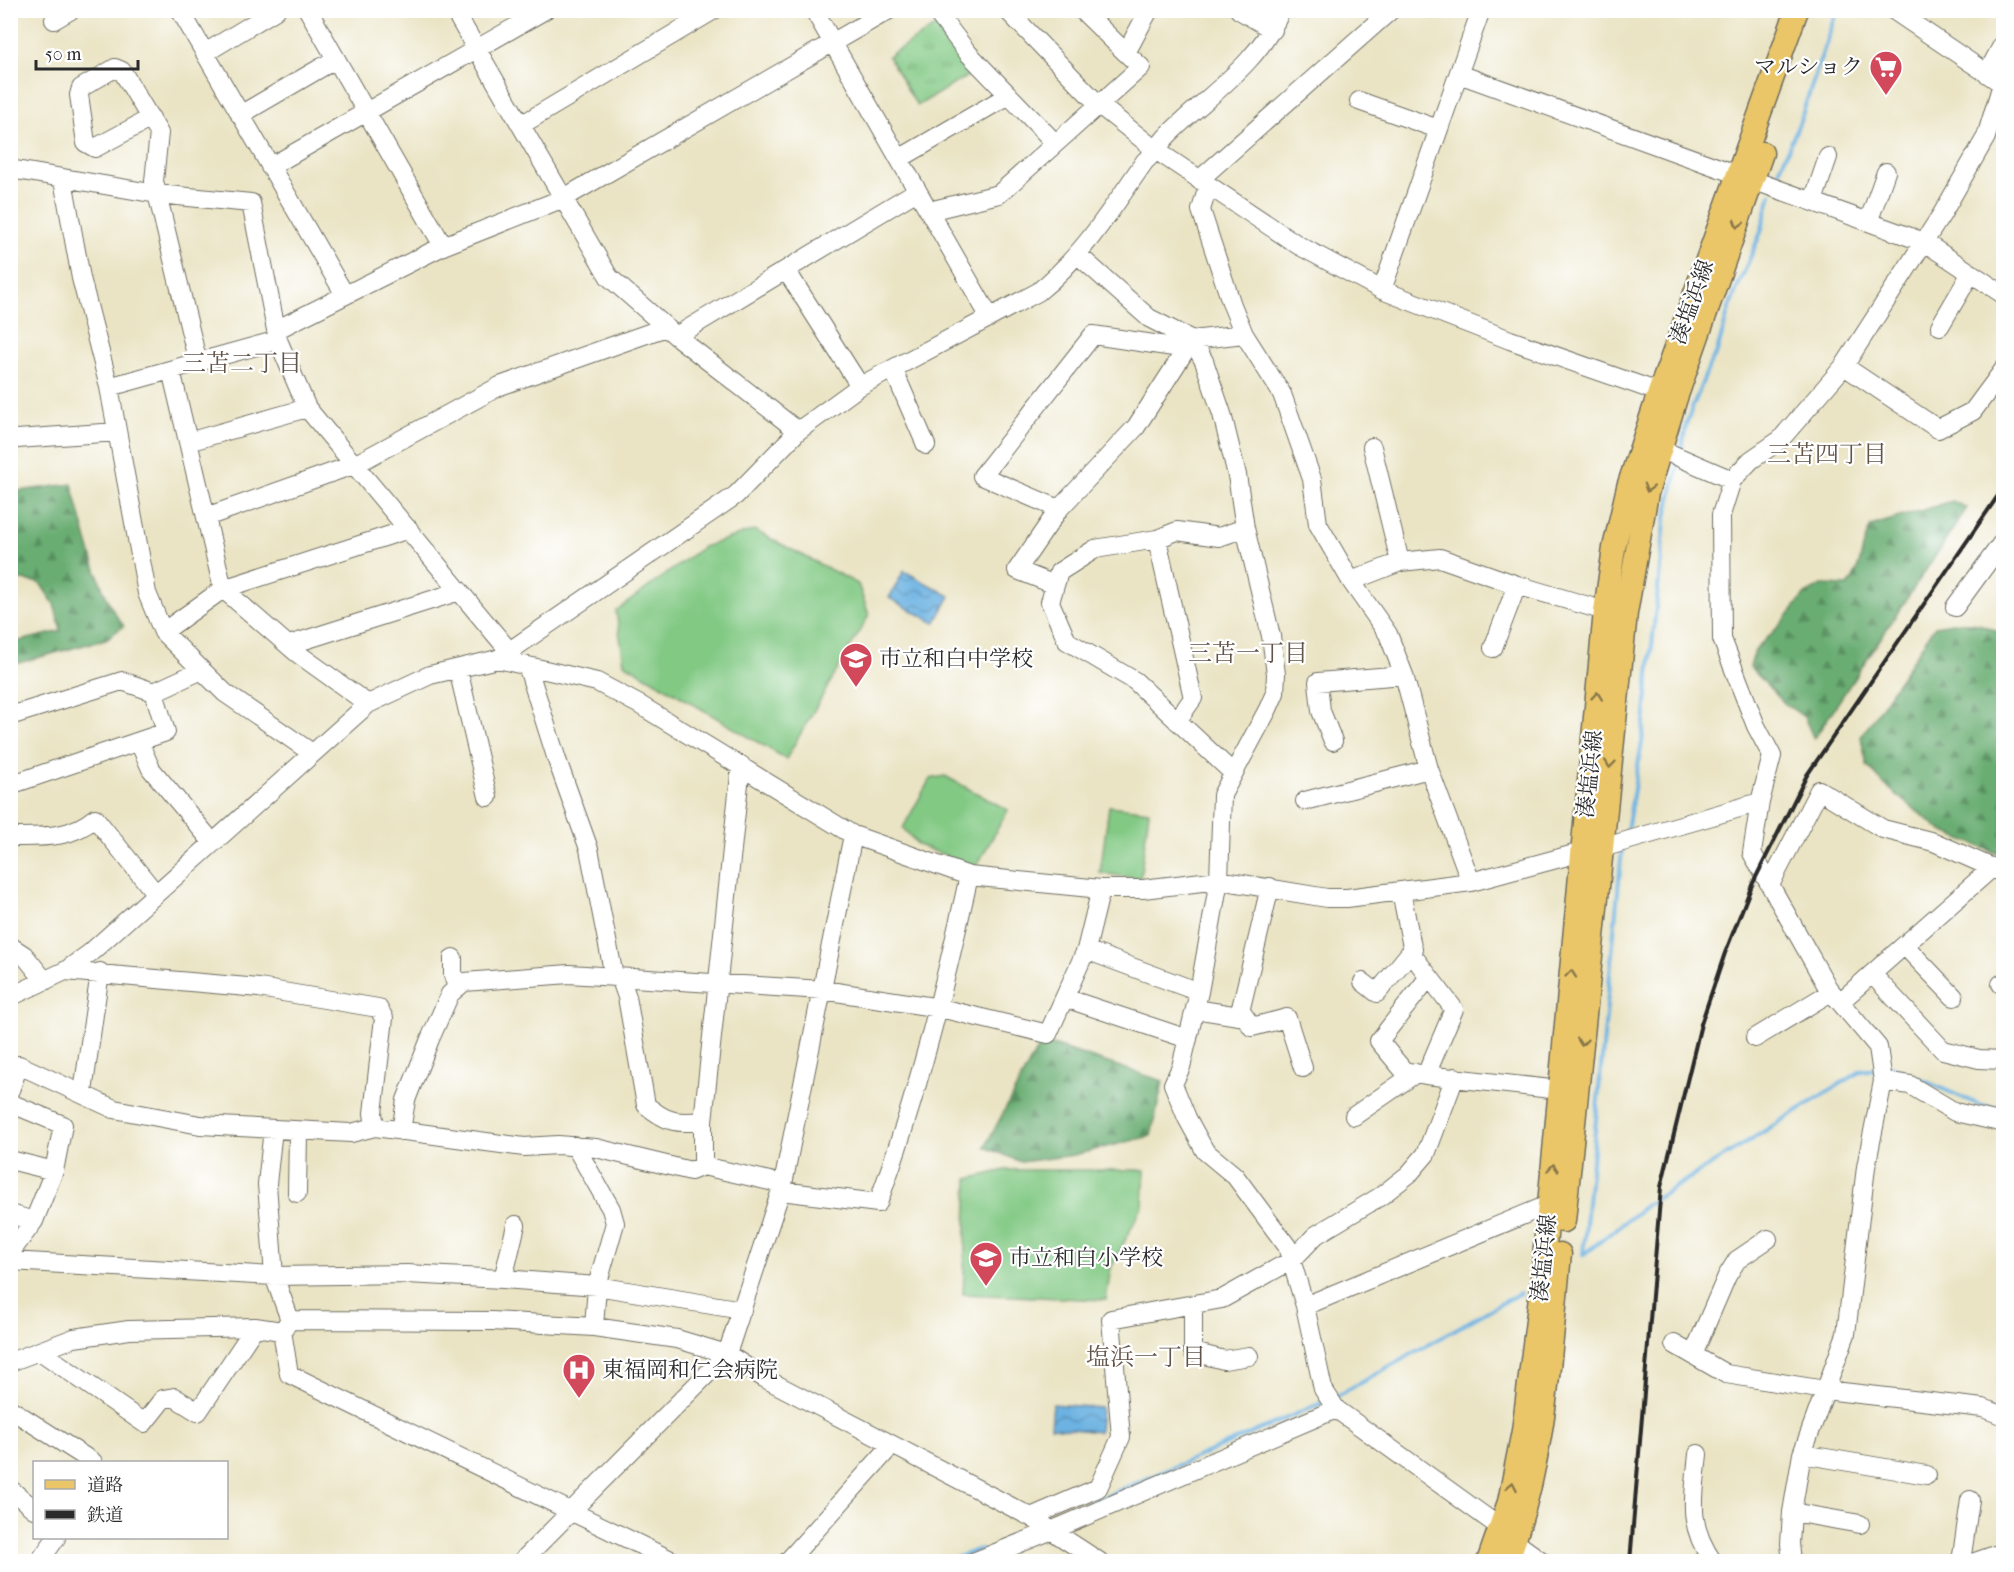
<svg xmlns="http://www.w3.org/2000/svg" width="2014" height="1572" font-family="'IM FELL French Canon','Noto Serif JP',serif">
<style>
.forest{fill:url(#forest-firs);stroke:#4a6c4e;stroke-width:1.5}
.park{fill:url(#park-tufts);stroke:#567a58;stroke-width:1.5}
.pitch{fill:#82c984;stroke:#567a58;stroke-width:1.5}
.water{fill:url(#water-waves);stroke:#4c6e86;stroke-width:1.5}
.lines{fill:none;stroke-linecap:round;stroke-linejoin:round}
.stream{stroke:#6cb2e2;stroke-width:4}
.minor-casing{stroke:#6e6c61;stroke-width:20}
.major-casing{stroke:#6e6c61;stroke-width:25}
.minor{stroke:#fff;stroke-width:18}
.major{stroke:#eac669;stroke-width:22}
.rail{stroke:#2b2b2b;stroke-width:4}
.oneway{stroke:#8a784a}
.labels{text-anchor:middle;dominant-baseline:central;stroke-width:4.5;stroke-linejoin:round;paint-order:stroke}
.poi-label{font-size:22px;fill:#2b2b2b;stroke:#fff;text-anchor:start}
.street-label{font-size:22px;fill:#2b2b2b;stroke:#fff}
.neighbourhood-label{font-size:24px;fill:#625449;stroke:#fff}
</style>
<defs>
<pattern id="forest-firs" width="22" height="20" patternUnits="userSpaceOnUse" patternTransform="scale(1.5)"><rect width="22" height="20" fill="#69ad72"/><path d="M5 1l3.5 6h-7zM16 11l3.5 6h-7z" fill="#578d5e"/></pattern>
<pattern id="park-tufts" width="24" height="20" patternUnits="userSpaceOnUse" patternTransform="scale(1.5)"><rect width="24" height="20" fill="#82c984"/><path d="M3 7l-1-3M5 7V3M7 7l1-3M15 17l-1-3M17 17v-4M19 17l1-3" fill="none" stroke="#6ba36c"/></pattern>
<pattern id="water-waves" width="16" height="10" patternUnits="userSpaceOnUse" patternTransform="scale(1.5)"><rect width="16" height="10" fill="#6cb2e2"/><path d="M0 5q4-4 8 0t8 0" fill="none" stroke="#5991b7"/></pattern>
</defs>
<rect width="100%" height="100%" fill="#fff"/>
<filter id="ink" filterUnits="userSpaceOnUse"><feTurbulence type="fractalNoise" baseFrequency=".0167" numOctaves="2"/><feDisplacementMap in="SourceGraphic" scale="12" xChannelSelector="R" yChannelSelector="G"/><feConvolveMatrix kernelMatrix="1 2 1 2 8 2 1 2 1" color-interpolation-filters="sRGB"/></filter>
<filter id="wash" filterUnits="userSpaceOnUse"><feTurbulence type="fractalNoise" baseFrequency=".008" numOctaves="4" result="noise"/><feDisplacementMap in="SourceGraphic" scale="24" xChannelSelector="R" yChannelSelector="G"/><feGaussianBlur stdDeviation="1.35" result="paint"/><feColorMatrix in="noise" values="0 0 0 0 0 0 0 0 0 0 0 0 0 0 0 0 0 1.4 0 .05"/><feComposite in="paint" operator="in"/></filter>
<g filter="url(#wash)">
<rect width="100%" height="100%" fill="#eae4c4"/>
<path class="forest" d="M 72,484 C 83,523 98,597 124,626 L 106,639 L 11,665 L 11,643 L 61,631 L 54,604 L 40,583 L 11,578 L 11,492 Z
M 1952,501 L 1967,508 L 1814,739 L 1804,717 L 1784,703 L 1750,667 L 1755,650 L 1781,624 L 1805,594 L 1822,585 L 1848,586 C 1863,567 1860,546 1871,526 Z
M 1958,622 L 1979,624 L 2003,633 L 2003,856 L 1942,831 L 1887,787 L 1867,766 L 1861,737 L 1935,626 Z
M 1047,1043 L 1163,1081 L 1151,1136 L 1074,1155 L 1021,1162 L 985,1147 L 1036,1051 Z"/>
<path class="park" d="M 938,25 L 976,71 L 917,106 L 888,56 Z"/>
<path class="pitch" d="M 754,530 L 858,584 L 869,615 L 786,759 L 624,663 L 616,611 L 703,547 Z
M 945,776 L 1008,810 L 976,867 L 918,845 L 903,828 L 930,779 Z
M 1109,806 L 1149,811 L 1140,879 L 1100,873 Z
M 1005,1170 L 1145,1170 L 1143,1205 L 1111,1268 L 1106,1300 L 963,1294 L 968,1179 Z"/>
<path class="water" d="M 904,571 L 950,596 L 935,623 L 889,598 Z
M 1053,1404 L 1101,1408 L 1099,1432 L 1051,1427 Z"/>
<g class="lines">
<path class="stream" d="M 1775,181 L 1800,121 L 1837,10
M 1681,452 L 1687,421 L 1711,361 L 1717,352 L 1730,305 L 1761,232 L 1771,194
M 1626,836 L 1642,742 L 1665,521 L 1679,462
M 1885,1067 L 1890,1066 L 1982,1106 L 2004,1110
M 1584,1254 L 1648,1204 L 1861,1071 L 1875,1069
M 1583,1255 L 1622,849
M 1335,1397 L 1520,1293
M 1049,1521 L 1326,1401
M 1010,1538 L 1034,1527
M 944,1562 L 981,1549"/>
</g>
</g>
<g filter="url(#ink)">
<g class="lines">
<defs>
<path id="minor" d="M 180,10 L 345,295
M 308,10 L 443,246
M 454,10 L 609,277 L 676,336 L 798,431
M 814,10 L 989,316
M 935,10 L 968,53 L 1055,143
M 1007,10 L 1098,104 L 1157,151 L 1298,245 L 1382,290 L 1510,340 L 1670,396
M 1082,10 L 1126,53
M 1239,10 L 1273,30
M 1893,10 L 1998,81
M 54,20 L 71,10
M 205,53 L 276,10
M 1459,74 L 1924,242 L 2004,295
M 1359,101 L 1438,129
M 240,115 L 336,59
M 151,118 L 95,148 L 86,143 L 79,95 L 81,88 L 115,68 L 122,71 L 159,133 L 154,181 L 198,363
M 521,125 L 714,10
M 899,159 L 1009,95
M 270,167 L 545,10
M 10,169 L 157,194 L 251,203 L 278,340 L 307,408 L 510,652
M 63,180 L 81,278 L 109,387 L 147,593 L 163,632 L 225,693 L 312,753
M 1199,180 L 1391,10
M 1208,186 L 1201,210 L 1232,305 L 1244,334 L 1282,394 L 1312,479 L 1318,524 L 1351,581 L 1388,634 L 1404,675 L 1429,769 L 1471,882
M 1813,201 L 1828,157
M 929,211 L 999,194 L 1141,67 L 1126,53 L 1149,10
M 1869,220 L 1886,172
M 1078,255 L 1149,318 L 1192,340 L 1204,361 L 1222,414 L 1237,475 L 1245,528 L 1271,636 L 1276,674 L 1275,693 L 1268,709 L 1222,795 L 1219,880 L 1199,992 L 1181,1067 L 1173,1084 L 1187,1118 L 1205,1151 L 1235,1176 L 1287,1246 L 1305,1306 L 1323,1389 L 1336,1409 L 1501,1528
M 786,270 L 860,386
M 1382,290 L 1481,10
M 1940,326 L 1971,273
M 276,330 L 443,246 L 564,198 L 889,10
M 676,336 L 917,191
M 1844,366 L 1938,429 L 1973,411 L 2004,369
M 893,369 L 926,445
M 171,370 L 223,589 L 297,653 L 368,704
M 109,387 L 278,340
M 17,439 L 117,432
M 188,442 L 307,408
M 1372,447 L 1400,562
M 1660,449 L 1732,480
M 1059,509 L 982,476 L 1093,335 L 1187,349
M 206,517 L 356,464 L 500,386 L 666,327
M 1157,539 L 1193,698 L 1177,721
M 1351,581 L 1400,562 L 1440,558 L 1517,585 L 1605,611
M 1055,585 L 1017,570 L 1059,509 L 1136,427 L 1192,340 L 1244,334
M 1955,607 L 2004,540
M 163,632 L 223,589 L 409,529
M 289,645 L 460,591
M 1493,648 L 1517,585
M 498,659 L 736,495 L 798,431 L 860,386 L 1038,292 C 1083,256 1112,208 1145,161 C 1155,153 1160,143 1169,134 C 1208,95 1260,63 1281,10
M 528,668 L 557,760 L 589,849 L 614,976 L 621,980 L 627,997 L 646,1105 C 666,1122 676,1124 703,1121 L 741,765
M 458,669 L 488,797
M 10,716 L 122,681 L 154,692 L 202,670
M 1333,741 L 1321,711 L 1318,682 L 1404,675
M 139,742 L 151,769 L 213,843
M 1233,773 L 1135,681 L 1067,641 L 1050,602 L 1059,572 L 1095,549 L 1157,539 L 1177,531 L 1219,537 L 1245,528
M 10,785 L 166,732 L 154,692
M 1305,801 L 1429,769
M 16,837 C 46,837 71,838 95,818 L 156,894
M 1602,848 L 1760,802
M 1770,885 L 1819,790 L 1883,829 L 1934,842 L 2004,873
M 1401,891 L 1414,957 L 1454,1009 L 1426,1075 L 1560,1090
M 10,946 L 24,955 L 45,981
M 1905,946 L 1954,997
M 1086,950 L 1199,992
M 453,958 L 453,975 L 457,988
M 65,971 L 259,988 L 378,1008 L 384,1018 L 373,1113 L 375,1127
M 1872,974 L 1943,1050 L 1979,1059 L 2003,1060
M 1363,982 L 1377,993 L 1413,949
M 2001,984 L 2004,984
M 10,997 L 65,971 L 90,953 L 368,704 L 430,675 L 498,659 L 597,682 L 640,705 L 853,835 L 969,876 L 1101,889 L 1143,889 L 1219,880 L 1327,898 L 1347,898 L 1471,882 L 1582,852
M 1065,998 L 1188,1039
M 1840,1002 L 1993,867
M 1195,1009 L 1239,1016 L 1270,887
M 1240,1010 L 1252,1027 L 1287,1018 L 1303,1068
M 1755,1038 L 1831,992
M 1426,1075 L 1404,1071 L 1379,1041 L 1429,977
M 1883,1081 L 1910,1085 L 1955,1112 L 2004,1123
M 10,1090 L 19,1065 L 114,1109 L 200,1125 L 351,1133 L 375,1127 L 524,1147 L 558,1145 L 596,1148 L 691,1171 L 703,1166 L 783,1184
M 83,1092 L 100,972
M 10,1103 L 63,1125 L 54,1171
M 1354,1116 L 1416,1073
M 703,1121 L 703,1166
M 273,1129 L 267,1184 L 274,1276 L 290,1320
M 401,1131 L 406,1100 L 430,1039 L 450,994 L 464,982 L 569,974 L 823,990 L 940,1008 L 1048,1034 L 1086,950 L 1101,889
M 575,1146 L 611,1209 L 615,1223 L 597,1286 L 594,1327
M 10,1160 L 54,1171 L 34,1221 L 10,1253
M 781,1191 L 878,1203 C 918,1095 944,988 969,876
M 297,1193 L 298,1131
M 10,1214 L 34,1221
M 516,1225 L 503,1279 L 597,1286 L 742,1310
M 10,1261 L 274,1276 L 407,1274 L 503,1279
M 1193,1304 L 1193,1352 L 1224,1360 L 1249,1356
M 1305,1306 L 1550,1204
M 290,1320 L 492,1321 L 594,1327 L 677,1339 L 727,1354 L 764,1378 L 1031,1517 L 1100,1562
M 290,1320 L 282,1331 L 289,1374 L 675,1562
M 1674,1344 L 1726,1374 L 1825,1390 L 1983,1408 L 2004,1416
M 40,1351 L 144,1423 L 163,1399 L 174,1397 L 198,1412 L 255,1327
M 1693,1355 L 1727,1276 L 1737,1260 L 1768,1239
M 10,1362 L 74,1338 L 129,1330 L 255,1327 L 282,1331
M 10,1409 L 93,1462
M 1698,1454 C 1694,1498 1686,1523 1713,1562
M 1802,1454 L 1927,1475
M 10,1489 L 34,1509
M 1792,1512 L 1860,1524
M 1031,1517 L 1098,1488 L 1121,1437 L 1111,1319 L 1222,1299 L 1292,1260 L 1316,1235 L 1381,1196 L 1409,1174 L 1426,1154 L 1455,1077
M 1515,1542 L 1543,1562
M 39,1562 L 56,1538
M 521,1562 L 727,1354 L 783,1184 L 853,835
M 787,1562 L 892,1445
M 973,1562 L 1060,1527 L 1336,1409
M 1792,1562 L 1790,1544 L 1792,1512 L 1802,1454 L 1846,1334 L 1866,1167 L 1883,1081 L 1878,1047 L 1828,988 L 1752,853 L 1760,802 L 1772,756 L 1756,726 L 1722,639 L 1721,515 L 1732,480 L 1751,460 L 1780,440 L 1844,366 L 1942,214 L 1986,137 L 2002,84 L 1991,66 L 2004,42
M 1961,1562 L 1970,1500
M 1975,1562 L 2004,1552"/>
<path id="major" d="M 1564,1221 L 1626,613 L 1647,493 L 1676,398 L 1762,153
M 1488,1562 L 1509,1502 L 1523,1431 L 1541,1289 L 1605,611 L 1614,548 L 1628,487 L 1659,393 L 1797,10
M 1507,1562 C 1546,1457 1549,1363 1560,1254"/>
</defs>
<use href="#minor" class="minor-casing"/>
<use href="#major" class="major-casing"/>
<use href="#minor" class="minor"/>
<use href="#major" class="major"/>
<path class="rail" d="M 1630,1562 L 1661,1187 L 1701,1024 L 1725,953 L 1752,885 L 1807,775 L 2004,487"/>
</g>
<defs><path id="oneway-chevron" d="M-2-3.5L2.5 0L-2 3.5" fill="none" stroke-width="1.6" stroke-linecap="round" stroke-linejoin="round" transform="scale(1.5)"/></defs>
<g class="oneway">
<use href="#oneway-chevron" transform="translate(1738 224) rotate(108)"/>
<use href="#oneway-chevron" transform="translate(1648 488) rotate(106)"/>
<use href="#oneway-chevron" transform="translate(1597 696) rotate(-84)"/>
<use href="#oneway-chevron" transform="translate(1610 764) rotate(96)"/>
<use href="#oneway-chevron" transform="translate(1571 974) rotate(-85)"/>
<use href="#oneway-chevron" transform="translate(1582 1042) rotate(96)"/>
<use href="#oneway-chevron" transform="translate(1553 1168) rotate(-85)"/>
<use href="#oneway-chevron" transform="translate(1512 1486) rotate(-79)"/>
</g>
</g>
<defs>
<symbol id="supermarket-pin" viewBox="-11 -11 22 30"><path d="M0 17L-7.5 6A9.5 9.5 0 1 1 7.5 6Z" fill="#d1495b" stroke="#fff"/><path d="M-6-5.5h2.5l.6 2H6L4.5 2H-2.5L-4.4-4H-6ZM-1.5 3.2a1.3 1.3 0 1 0 .1 0ZM3 3.2a1.3 1.3 0 1 0 .1 0Z" fill="#fff"/></symbol>
<symbol id="school-pin" viewBox="-11 -11 22 30"><path d="M0 17L-7.5 6A9.5 9.5 0 1 1 7.5 6Z" fill="#d1495b" stroke="#fff"/><path d="M0-5L7-2L0 1L-7-2ZM-4 1L0 2.5L4 1V4Q0 6-4 4Z" fill="#fff"/></symbol>
<symbol id="hospital-pin" viewBox="-11 -11 22 30"><path d="M0 17L-7.5 6A9.5 9.5 0 1 1 7.5 6Z" fill="#d1495b" stroke="#fff"/><path d="M-5-5h3v3.5h4V-5h3V5h-3V1.5h-4V5h-3Z" fill="#fff"/></symbol>
</defs>
<g fill-rule="evenodd">
<use href="#supermarket-pin" x="1867" y="48" width="38" height="52"/>
<use href="#school-pin" x="837" y="640" width="38" height="52"/>
<use href="#school-pin" x="967" y="1239" width="38" height="52"/>
<use href="#hospital-pin" x="560" y="1351" width="38" height="52"/>
</g>
<g class="labels">
<g class="poi-label">
<text x="1863" y="67" text-anchor="end">マルショク</text>
<text x="879" y="659">市立和白中学校</text>
<text x="1009" y="1258">市立和白小学校</text>
<text x="602" y="1370">東福岡和仁会病院</text>
</g>
<g class="street-label">
<text transform="translate(1692 302) rotate(-70)">湊塩浜線</text>
<text transform="translate(1590 774) rotate(-84)">湊塩浜線</text>
<text transform="translate(1544 1258) rotate(-84)">湊塩浜線</text>
</g>
<g class="neighbourhood-label">
<text x="242" y="363">三苫二丁目</text>
<text x="1827" y="454">三苫四丁目</text>
<text x="1248" y="653">三苫一丁目</text>
<text x="1146" y="1357">塩浜一丁目</text>
</g>
</g>
<rect width="2014" height="1572" fill="none" stroke="#fff" stroke-width="36"/>
<rect x="33" y="1461" width="195" height="78" fill="#ffffff" stroke="#aaaaaa" stroke-width="1.5"/>
<rect x="45" y="1480" width="30" height="9" fill="#eac669" stroke="#aaaaaa" stroke-width="1.5"/>
<text x="87" y="1491" font-size="18" fill="#2b2b2b">道路</text>
<rect x="45" y="1510" width="30" height="9" fill="#2b2b2b" stroke="#aaaaaa" stroke-width="1.5"/>
<text x="87" y="1521" font-size="18" fill="#2b2b2b">鉄道</text>
<path d="M36 60v9h102v-9" fill="none" stroke="#2b2b2b" stroke-width="3"/>
<text x="45" y="60" font-size="18" fill="#2b2b2b" stroke="#ffffff" stroke-width="4.5" paint-order="stroke">50 m</text>
</svg>
